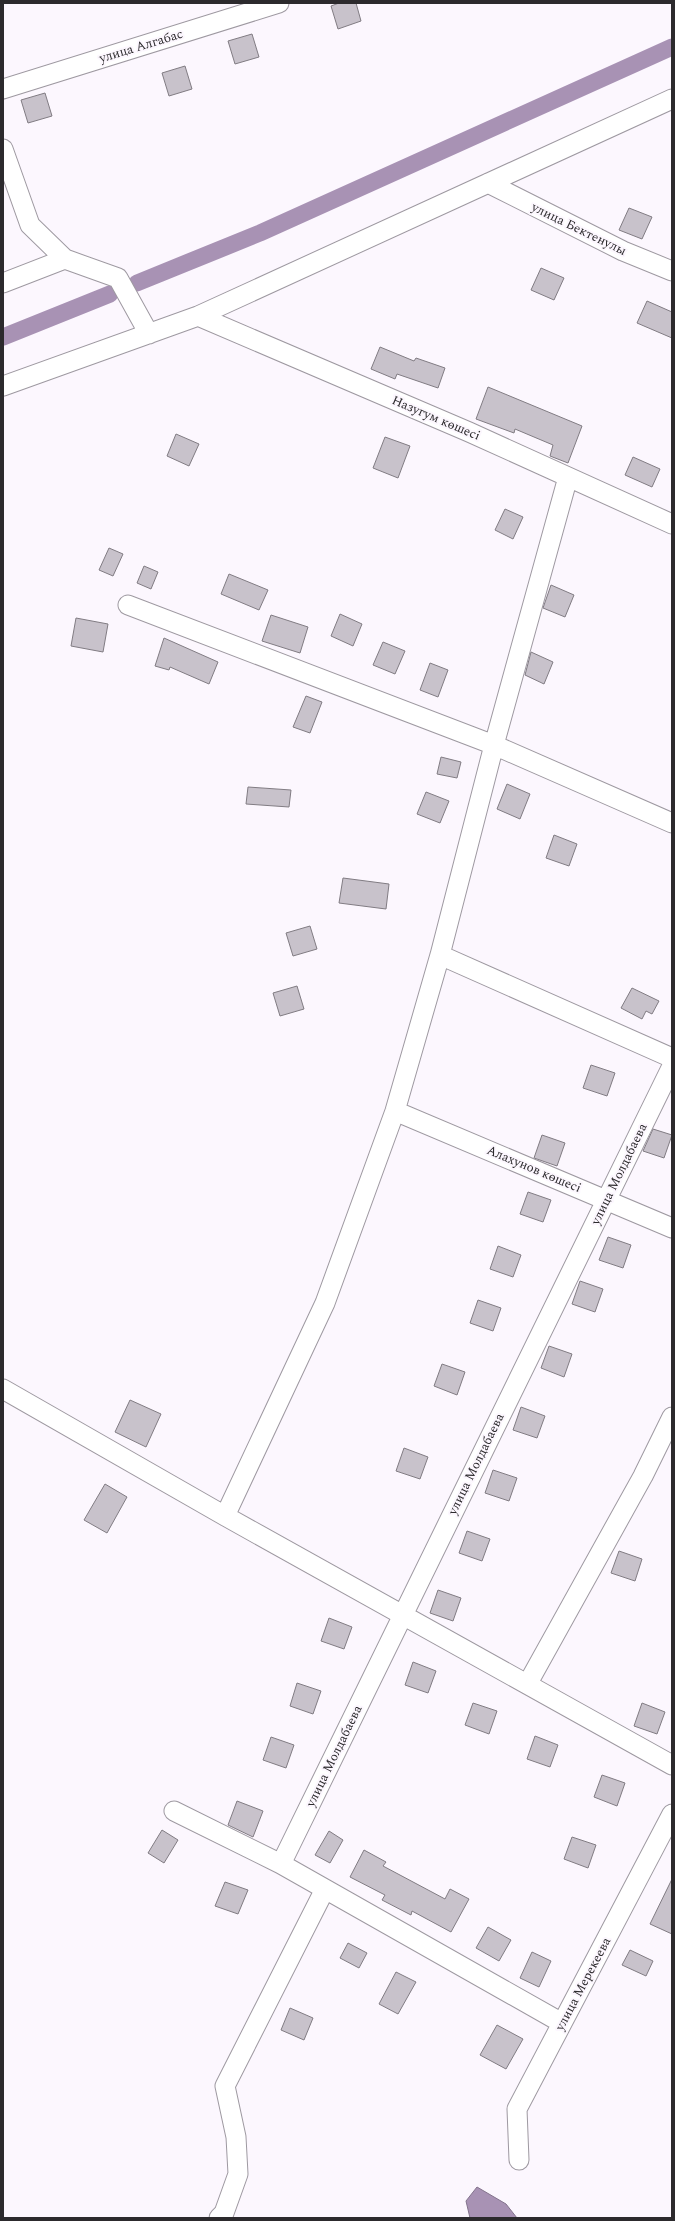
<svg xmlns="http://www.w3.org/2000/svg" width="675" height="2221" font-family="Spectral,serif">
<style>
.water{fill:#a892b4;stroke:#83738c}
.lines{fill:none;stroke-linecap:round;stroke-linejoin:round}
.canal{stroke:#a892b4;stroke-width:17}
.building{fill:#c8c2cb;stroke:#817c83}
.minor-casing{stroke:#9e99a1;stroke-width:21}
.minor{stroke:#fff;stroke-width:19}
.labels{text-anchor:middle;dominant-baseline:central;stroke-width:4;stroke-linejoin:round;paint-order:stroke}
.street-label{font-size:13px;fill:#2c2a2d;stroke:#fcf7fe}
</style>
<rect width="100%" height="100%" fill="#fcf7fe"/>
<path class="water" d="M 477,2187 L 506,2204 L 517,2218 L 470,2218 L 466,2201 Z"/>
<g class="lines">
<path class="canal" d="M 137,283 L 260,233 L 672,47
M 3,337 L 110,294"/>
</g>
<path class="building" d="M 339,3 L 356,3 L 361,21 L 338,29 L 331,6 Z
M 252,34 L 259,57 L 235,64 L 228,41 Z
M 185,66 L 192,89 L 169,96 L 162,73 Z
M 45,93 L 52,116 L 28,123 L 21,100 Z
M 629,208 L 652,217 L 642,239 L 619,230 Z
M 541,268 L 564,278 L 554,300 L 531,290 Z
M 647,301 L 672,312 L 672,338 L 637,323 Z
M 380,347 L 414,361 L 416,358 L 445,368 L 438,388 L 397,374 L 395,379 L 371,369 Z
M 488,387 L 582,426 L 568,463 L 550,456 L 553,445 L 515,429 L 514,433 L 476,419 Z
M 176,434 L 199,444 L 189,466 L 167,456 Z
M 385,437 L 410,446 L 398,478 L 373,468 Z
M 633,457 L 660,469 L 652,487 L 625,475 Z
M 505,509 L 523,517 L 513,539 L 495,530 Z
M 109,548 L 123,554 L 113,576 L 99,570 Z
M 144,566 L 158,572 L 151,589 L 137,583 Z
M 229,574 L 268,590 L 259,610 L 221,594 Z
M 551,585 L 574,595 L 565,617 L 543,608 Z
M 340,614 L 362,624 L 353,646 L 331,636 Z
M 271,615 L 308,627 L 300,653 L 262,641 Z
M 76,618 L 108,624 L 103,652 L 71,646 Z
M 164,638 L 218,662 L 209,684 L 170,667 L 169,670 L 155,666 Z
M 383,642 L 405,651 L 395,674 L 373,665 Z
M 531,652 L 553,662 L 544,684 L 525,675 Z
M 430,663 L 448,670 L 438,697 L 420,690 Z
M 306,696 L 322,702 L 310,733 L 293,727 Z
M 441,757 L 461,762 L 457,778 L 437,774 Z
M 507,784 L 530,794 L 520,819 L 497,809 Z
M 248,787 L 291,790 L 289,807 L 246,804 Z
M 426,792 L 449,801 L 440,823 L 417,814 Z
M 554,835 L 577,844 L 569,866 L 546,858 Z
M 343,878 L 389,884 L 386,909 L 339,903 Z
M 310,926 L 317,949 L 293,956 L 286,933 Z
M 297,986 L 304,1009 L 280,1016 L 273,993 Z
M 632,988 L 659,1001 L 652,1014 L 646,1011 L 642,1019 L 621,1008 Z
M 591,1065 L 615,1073 L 607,1096 L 583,1088 Z
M 653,1129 L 672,1135 L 664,1158 L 643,1151 Z
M 542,1135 L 565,1143 L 557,1166 L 534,1158 Z
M 528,1192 L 551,1200 L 543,1222 L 520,1214 Z
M 608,1237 L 631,1245 L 623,1268 L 599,1260 Z
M 498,1246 L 521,1255 L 513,1277 L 490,1269 Z
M 580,1281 L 603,1289 L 595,1312 L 572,1304 Z
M 478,1300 L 501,1308 L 493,1331 L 470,1323 Z
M 549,1346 L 572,1354 L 564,1377 L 541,1368 Z
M 442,1364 L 465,1372 L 457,1395 L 434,1386 Z
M 130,1400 L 161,1414 L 146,1447 L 115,1432 Z
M 521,1407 L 545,1416 L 537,1438 L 513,1430 Z
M 404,1448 L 428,1457 L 420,1479 L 396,1471 Z
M 493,1470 L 517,1478 L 509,1501 L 485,1493 Z
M 105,1484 L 127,1497 L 107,1533 L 84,1520 Z
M 467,1531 L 490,1539 L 482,1561 L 459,1553 Z
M 619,1551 L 642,1559 L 635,1581 L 611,1573 Z
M 438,1590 L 461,1598 L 453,1621 L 430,1613 Z
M 329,1618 L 352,1627 L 344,1649 L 321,1641 Z
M 413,1662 L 436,1671 L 428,1693 L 405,1685 Z
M 297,1683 L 321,1691 L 313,1714 L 290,1706 Z
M 473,1703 L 497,1711 L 489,1734 L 465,1725 Z
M 642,1703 L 665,1712 L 657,1734 L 634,1726 Z
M 535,1736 L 558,1745 L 550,1767 L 527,1759 Z
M 271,1737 L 294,1745 L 286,1768 L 263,1760 Z
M 602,1775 L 625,1783 L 617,1806 L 594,1797 Z
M 237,1801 L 263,1811 L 253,1837 L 228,1825 Z
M 162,1830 L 178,1840 L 164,1863 L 148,1853 Z
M 329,1831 L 343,1840 L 330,1863 L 315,1855 Z
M 572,1837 L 596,1845 L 588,1868 L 564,1859 Z
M 364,1850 L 386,1862 L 383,1866 L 445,1899 L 450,1889 L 469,1899 L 451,1932 L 412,1911 L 411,1915 L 382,1900 L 385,1895 L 350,1877 Z
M 672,1879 L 672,1934 L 650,1924 Z
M 225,1882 L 248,1890 L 238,1914 L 215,1906 Z
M 488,1927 L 511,1940 L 499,1961 L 476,1948 Z
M 348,1943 L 367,1953 L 359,1968 L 340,1958 Z
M 630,1950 L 653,1961 L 646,1976 L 622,1965 Z
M 532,1952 L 551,1961 L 539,1987 L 520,1978 Z
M 396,1972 L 416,1982 L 398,2014 L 379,2004 Z
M 290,2008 L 313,2018 L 304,2040 L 281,2030 Z
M 497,2025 L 523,2039 L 506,2069 L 480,2055 Z"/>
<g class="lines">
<defs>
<path id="minor" d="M 3,89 L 279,3
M 3,149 L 30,225 L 65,259 L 118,278 L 149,334
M 488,183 L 623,251 L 672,271
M 3,283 L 65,259
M 198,316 L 469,432 L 672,524
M 3,386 L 198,316 L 672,99
M 128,605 L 494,745 L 672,823
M 440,955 L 672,1058
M 395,1111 L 672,1228
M 3,1389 L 225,1516 L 672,1765
M 225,1516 L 325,1303 L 395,1111 L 440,955 L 494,745 L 568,477
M 528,1683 L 643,1476 L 672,1417
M 174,1811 L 281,1864 L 562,2023
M 281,1864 L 672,1066
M 519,2160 L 517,2109 L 672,1814
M 219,2218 L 224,2213 L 238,2174 L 236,2137 L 225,2086 L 325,1889"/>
</defs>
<use href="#minor" class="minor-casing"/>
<use href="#minor" class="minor"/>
</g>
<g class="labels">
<g class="street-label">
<text transform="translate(141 46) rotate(-17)">улица Алгабас</text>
<text transform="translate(579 229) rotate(26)">улица Бектенулы</text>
<text transform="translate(436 418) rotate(23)">Назугум көшесі</text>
<text transform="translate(534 1169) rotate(23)">Алахунов көшесі</text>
<text transform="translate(619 1174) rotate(-64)">улица Молдабаева</text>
<text transform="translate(476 1464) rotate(-64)">улица Молдабаева</text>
<text transform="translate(334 1756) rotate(-64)">улица Молдабаева</text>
<text transform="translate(583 1984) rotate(-62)">улица Мерекеева</text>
</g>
</g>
<rect width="675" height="2221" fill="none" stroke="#2c2a2d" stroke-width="8"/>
</svg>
